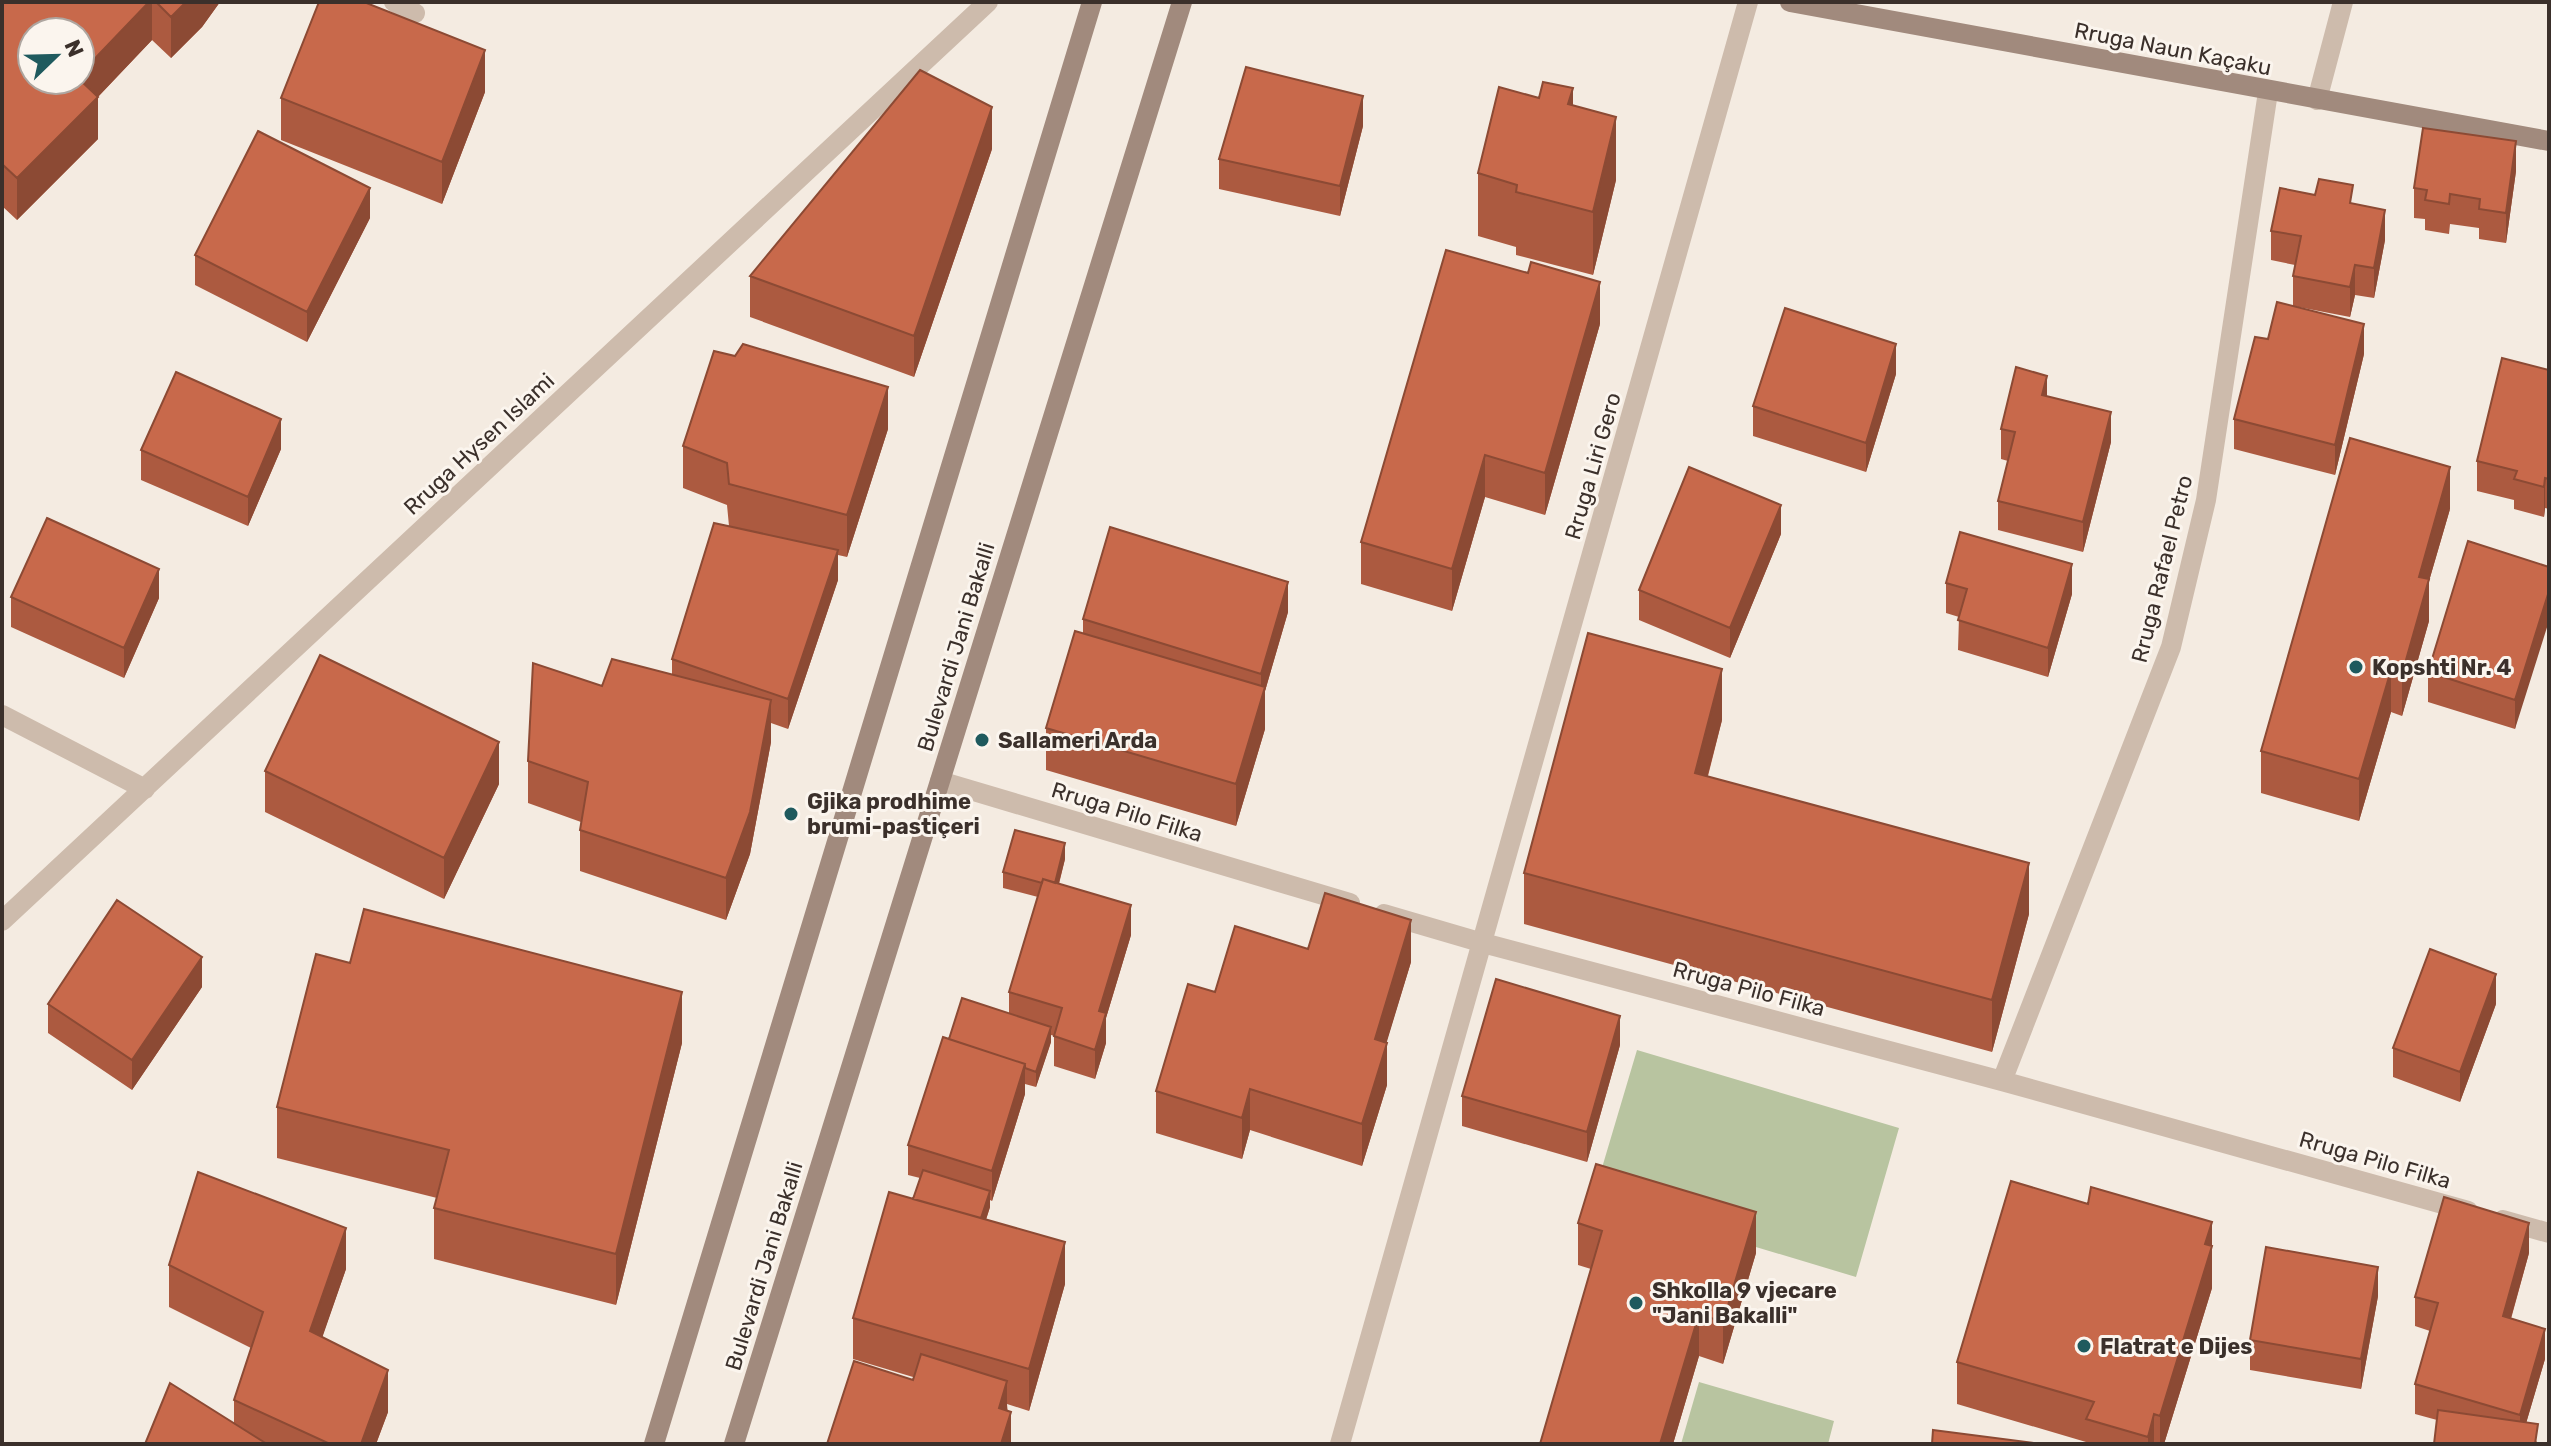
<svg xmlns="http://www.w3.org/2000/svg" width="2551" height="1446" font-family="Rubik,sans-serif">
<style>
.green{fill:#b8c4a0}
.lines{fill:none;stroke-linecap:round;stroke-linejoin:round}
.street{stroke:#cdbbac;stroke-width:20}
.secondary{stroke:#a18a7d;stroke-width:20}
.wall{fill:#ac5a40}
.shaded-wall{fill:#8c4a34}
.building{fill:#c8694b;stroke:#8c4a34;stroke-width:2}
.poi-dot{fill:#1f5a5e;stroke:#fbf5ee;stroke-width:3}
.labels{text-anchor:middle;dominant-baseline:central;stroke-width:6;stroke-linejoin:round;paint-order:stroke}
.street-label{font-size:22px;fill:#3b302b;stroke:#fbf5ee}
.poi-label{font-size:22px;font-weight:bold;fill:#3b302b;stroke:#fbf5ee;text-anchor:start}
</style>
<rect width="100%" height="100%" fill="#f4ebe1"/>
<path class="green" d="M 1637,1050 L 1899,1128 L 1856,1277 L 1593,1198 Z
M 1699,1382 L 1834,1421 L 1828,1444 L 1681,1444 Z"/>
<g class="lines">
<path class="street" d="M 394,2 L 415,13
M 2317,100 L 2343,2
M 2,715 L 145,789
M 940,781 L 1350,903
M 1384,914 L 1483,943 L 2002,1081 L 2468,1211
M 2,921 L 988,2
M 2002,1081 L 2171,647 L 2206,500 L 2268,92
M 2503,1220 L 2549,1233
M 1340,1444 L 1748,2"/>
<path class="secondary" d="M 1790,2 L 2549,141
M 654,1444 L 1092,2
M 734,1444 L 1182,2"/>
</g>
<path class="wall" d="M 2,2 L 220,2 L 202,27 L 171,58 L 152,40 L 98,97 L 98,139 L 17,220 L 2,206 Z
M 485,92 L 442,204 L 281,140 L 281,98 Z
M 1539,98 L 1573,106 L 1616,180 L 1593,275 L 1516,255 L 1516,247 L 1478,236 L 1478,173 Z
M 1363,126 L 1340,216 L 1219,189 L 1219,159 Z
M 992,149 L 914,377 L 750,317 L 750,276 Z
M 2516,171 L 2506,243 L 2479,239 L 2479,228 L 2450,224 L 2449,234 L 2425,230 L 2425,219 L 2414,218 L 2414,188 Z
M 2353,204 L 2385,240 L 2374,298 L 2355,295 L 2350,317 L 2293,306 L 2293,276 L 2295,265 L 2271,260 L 2271,231 Z
M 370,218 L 307,342 L 195,285 L 195,255 Z
M 1600,324 L 1545,515 L 1485,497 L 1452,611 L 1361,584 L 1361,542 Z
M 2364,354 L 2335,475 L 2234,449 L 2234,419 Z
M 2549,370 L 2549,509 L 2545,508 L 2544,517 L 2514,509 L 2514,500 L 2477,491 L 2477,461 Z
M 1896,374 L 1866,472 L 1753,436 L 1753,406 Z
M 2047,396 L 2111,442 L 2083,552 L 1998,530 L 1998,501 L 2008,461 L 2001,459 L 2001,429 Z
M 888,429 L 847,557 L 838,555 L 838,580 L 788,729 L 771,723 L 771,742 L 750,854 L 726,920 L 580,871 L 580,830 L 581,822 L 528,803 L 528,761 L 602,686 L 672,675 L 672,659 L 747,530 L 729,526 L 727,505 L 683,488 L 683,446 Z
M 281,449 L 248,526 L 141,480 L 141,450 Z
M 2450,509 L 2429,581 L 2429,621 L 2402,716 L 2391,712 L 2359,821 L 2261,793 L 2261,751 Z
M 1781,534 L 1730,658 L 1639,620 L 1639,590 Z
M 2549,567 L 2515,729 L 2428,702 L 2428,672 Z
M 1946,583 L 2072,594 L 2048,677 L 1958,650 L 1959,617 L 1946,613 Z
M 11,597 L 159,598 L 124,678 L 11,627 Z
M 1288,612 L 1265,691 L 1265,729 L 1236,826 L 1046,770 L 1046,728 L 1083,633 L 1083,619 Z
M 1722,720 L 1708,776 L 2029,914 L 1992,1052 L 1524,924 L 1524,873 Z
M 265,771 L 499,784 L 444,899 L 265,812 Z
M 1065,859 L 1059,884 L 1131,935 L 1106,1018 L 1106,1043 L 1095,1079 L 1054,1066 L 1054,1036 L 1051,1035 L 1051,1042 L 1036,1087 L 1025,1084 L 1025,1094 L 992,1201 L 990,1200 L 990,1207 L 986,1220 L 1065,1284 L 1029,1411 L 1007,1404 L 1011,1444 L 913,1380 L 913,1377 L 853,1359 L 853,1318 L 913,1199 L 920,1178 L 908,1175 L 908,1145 L 949,1039 L 1009,1013 L 1009,992 L 1038,897 L 1003,888 L 1003,872 Z
M 1308,949 L 1411,962 L 1386,1043 L 1387,1085 L 1362,1166 L 1250,1130 L 1242,1159 L 1156,1133 L 1156,1091 Z
M 202,987 L 132,1090 L 48,1033 L 48,1004 Z
M 2496,1004 L 2460,1102 L 2393,1077 L 2393,1048 Z
M 682,1043 L 616,1305 L 434,1259 L 434,1208 L 437,1198 L 277,1158 L 277,1107 Z
M 1620,1045 L 1587,1162 L 1462,1126 L 1462,1096 Z
M 2088,1204 L 2212,1222 L 2212,1288 L 2164,1444 L 2086,1444 L 2086,1442 L 1957,1404 L 1957,1362 Z
M 1578,1223 L 1756,1253 L 1723,1364 L 1699,1356 L 1673,1444 L 1540,1444 L 1591,1269 L 1578,1265 Z
M 2529,1253 L 2511,1319 L 2545,1359 L 2526,1423 L 2538,1444 L 2437,1420 L 2415,1414 L 2415,1384 L 2430,1331 L 2415,1326 L 2415,1297 Z
M 169,1265 L 346,1269 L 322,1337 L 388,1412 L 376,1444 L 145,1444 L 234,1423 L 234,1400 L 251,1348 L 169,1307 Z
M 2378,1296 L 2361,1389 L 2250,1370 L 2250,1340 Z"/>
<path class="shaded-wall" d="M 149,2 L 152,2 L 152,40 L 92,103 L 98,97 L 98,139 L 17,220 L 17,178 L 80,80 L 80,74 Z
M 186,2 L 220,2 L 202,27 L 171,58 L 171,17 Z
M 485,50 L 485,92 L 442,204 L 442,162 Z
M 1573,88 L 1573,151 L 1568,104 Z
M 1363,96 L 1363,126 L 1340,216 L 1340,186 Z
M 992,107 L 992,149 L 914,377 L 914,336 Z
M 1616,117 L 1616,180 L 1593,275 L 1593,212 Z
M 2516,141 L 2516,171 L 2506,243 L 2506,213 Z
M 370,188 L 370,218 L 307,342 L 307,312 Z
M 2385,210 L 2385,240 L 2374,298 L 2374,268 Z
M 2355,265 L 2355,295 L 2350,317 L 2350,287 Z
M 1600,282 L 1600,324 L 1545,515 L 1545,473 Z
M 2364,324 L 2364,354 L 2335,475 L 2335,445 Z
M 1896,344 L 1896,374 L 1866,472 L 1866,443 Z
M 2047,376 L 2047,405 L 2042,395 Z
M 888,387 L 888,429 L 847,557 L 847,515 Z
M 2111,412 L 2111,442 L 2083,552 L 2083,522 Z
M 281,419 L 281,449 L 248,526 L 248,497 Z
M 1485,455 L 1485,497 L 1452,611 L 1452,569 Z
M 2450,467 L 2450,509 L 2429,581 L 2429,621 L 2402,716 L 2402,674 L 2419,577 Z
M 2545,478 L 2545,508 L 2544,517 L 2544,487 Z
M 1781,505 L 1781,534 L 1730,658 L 1730,628 Z
M 838,550 L 838,580 L 788,729 L 788,699 Z
M 2072,564 L 2072,594 L 2048,677 L 2048,648 Z
M 159,569 L 159,598 L 124,678 L 124,648 Z
M 1288,582 L 1288,612 L 1265,691 L 1265,729 L 1236,826 L 1236,784 L 1261,700 L 1261,674 Z
M 2549,591 L 2549,621 L 2515,729 L 2515,700 Z
M 1722,669 L 1722,720 L 1695,824 L 1695,773 Z
M 2391,670 L 2391,712 L 2359,821 L 2359,779 Z
M 771,700 L 771,742 L 750,854 L 726,920 L 726,878 Z
M 499,742 L 499,784 L 444,899 L 444,858 Z
M 1065,843 L 1065,859 L 1054,902 L 1054,886 Z
M 2029,863 L 2029,914 L 1992,1052 L 1992,1000 Z
M 1131,905 L 1131,935 L 1106,1018 L 1106,1043 L 1095,1079 L 1095,1050 L 1099,1011 Z
M 1411,920 L 1411,962 L 1375,1081 L 1375,1039 Z
M 202,957 L 202,987 L 132,1090 L 132,1060 Z
M 2496,974 L 2496,1004 L 2460,1102 L 2460,1072 Z
M 682,992 L 682,1043 L 616,1305 L 616,1254 Z
M 1620,1016 L 1620,1045 L 1587,1162 L 1587,1132 Z
M 1051,1027 L 1051,1042 L 1036,1087 L 1036,1072 Z
M 1387,1043 L 1387,1085 L 1362,1166 L 1362,1124 Z
M 1025,1064 L 1025,1094 L 992,1201 L 992,1171 Z
M 1250,1089 L 1250,1130 L 1242,1159 L 1242,1118 Z
M 990,1191 L 990,1207 L 974,1255 L 974,1239 Z
M 1756,1212 L 1756,1253 L 1723,1364 L 1723,1322 Z
M 2212,1222 L 2212,1288 L 2164,1444 L 2160,1444 L 2160,1416 L 2205,1244 Z
M 2529,1223 L 2529,1253 L 2503,1346 L 2503,1316 Z
M 346,1228 L 346,1269 L 310,1373 L 310,1331 Z
M 1065,1242 L 1065,1284 L 1029,1411 L 1029,1369 Z
M 2378,1267 L 2378,1296 L 2361,1389 L 2361,1359 Z
M 1699,1314 L 1699,1356 L 1673,1444 L 1660,1444 Z
M 2545,1329 L 2545,1359 L 2520,1444 L 2520,1415 Z
M 388,1370 L 388,1412 L 376,1444 L 361,1444 Z
M 1007,1381 L 1007,1423 L 999,1408 Z
M 1011,1412 L 1011,1444 L 1001,1444 Z
M 2154,1414 L 2154,1444 L 2148,1444 L 2148,1437 Z"/>
<path class="building" d="M 2,2 L 149,2 L 80,74 L 80,32 L 32,32 L 32,80 L 80,80 L 98,97 L 17,178 L 2,164 Z
M 156,2 L 186,2 L 171,17 Z
M 319,2 L 364,2 L 485,50 L 442,162 L 281,98 Z
M 1246,67 L 1363,96 L 1340,186 L 1219,159 Z
M 920,70 L 992,107 L 914,336 L 750,276 Z
M 1543,82 L 1573,88 L 1568,104 L 1616,117 L 1593,212 L 1516,192 L 1517,185 L 1478,173 L 1499,87 L 1539,98 Z
M 2423,128 L 2516,141 L 2506,213 L 2479,209 L 2480,199 L 2450,194 L 2449,204 L 2425,200 L 2427,190 L 2414,188 Z
M 258,131 L 370,188 L 307,312 L 195,255 Z
M 2319,179 L 2353,185 L 2350,203 L 2385,210 L 2374,268 L 2355,265 L 2350,287 L 2293,276 L 2301,236 L 2271,231 L 2280,188 L 2315,195 Z
M 1446,250 L 1528,273 L 1531,262 L 1600,282 L 1545,473 L 1485,455 L 1452,569 L 1361,542 Z
M 2277,302 L 2364,324 L 2335,445 L 2234,419 L 2255,337 L 2268,339 Z
M 1785,308 L 1896,344 L 1866,443 L 1753,406 Z
M 743,344 L 888,387 L 847,515 L 729,484 L 727,463 L 683,446 L 714,351 L 735,356 Z
M 2502,358 L 2549,370 L 2549,479 L 2545,478 L 2544,487 L 2514,479 L 2517,471 L 2477,461 Z
M 2016,367 L 2047,376 L 2042,395 L 2111,412 L 2083,522 L 1998,501 L 2015,432 L 2001,429 Z
M 176,372 L 281,419 L 248,497 L 141,450 Z
M 2350,438 L 2450,467 L 2419,577 L 2429,579 L 2402,674 L 2391,670 L 2359,779 L 2261,751 Z
M 1689,467 L 1781,505 L 1730,628 L 1639,590 Z
M 47,518 L 159,569 L 124,648 L 11,597 Z
M 714,523 L 838,550 L 788,699 L 672,659 Z
M 1110,527 L 1288,582 L 1261,674 L 1083,619 Z
M 1960,532 L 2072,564 L 2048,648 L 1958,620 L 1967,589 L 1946,583 Z
M 2468,541 L 2549,567 L 2549,591 L 2515,700 L 2428,672 Z
M 1075,631 L 1265,687 L 1236,784 L 1046,728 Z
M 1588,633 L 1722,669 L 1695,773 L 2029,863 L 1992,1000 L 1524,873 Z
M 320,655 L 499,742 L 444,858 L 265,771 Z
M 612,659 L 771,700 L 750,812 L 726,878 L 580,830 L 588,782 L 528,761 L 533,663 L 602,686 Z
M 1015,830 L 1065,843 L 1055,883 L 1043,879 L 1042,883 L 1003,872 Z
M 1043,879 L 1131,905 L 1099,1011 L 1106,1013 L 1095,1050 L 1054,1036 L 1062,1008 L 1009,992 Z
M 1325,893 L 1411,920 L 1375,1039 L 1387,1043 L 1362,1124 L 1250,1089 L 1242,1118 L 1156,1091 L 1188,984 L 1215,992 L 1235,926 L 1308,949 Z
M 117,900 L 202,957 L 132,1060 L 48,1004 Z
M 364,909 L 682,992 L 616,1254 L 434,1208 L 449,1150 L 277,1107 L 316,954 L 350,963 Z
M 2430,949 L 2496,974 L 2460,1072 L 2393,1048 Z
M 1496,979 L 1620,1016 L 1587,1132 L 1462,1096 Z
M 962,998 L 1051,1027 L 1036,1072 L 1025,1068 L 1025,1064 L 949,1039 Z
M 943,1037 L 1025,1064 L 992,1171 L 908,1145 Z
M 1596,1164 L 1756,1212 L 1723,1322 L 1699,1314 L 1660,1444 L 1540,1444 L 1602,1231 L 1578,1223 Z
M 923,1170 L 990,1191 L 981,1218 L 913,1199 Z
M 198,1172 L 346,1228 L 310,1331 L 388,1370 L 361,1444 L 330,1444 L 234,1400 L 263,1312 L 169,1265 Z
M 2011,1181 L 2088,1204 L 2091,1187 L 2212,1222 L 2205,1244 L 2212,1246 L 2160,1416 L 2154,1414 L 2148,1437 L 2086,1419 L 2094,1402 L 1957,1362 Z
M 889,1192 L 1065,1242 L 1029,1369 L 853,1318 Z
M 2444,1197 L 2529,1223 L 2503,1316 L 2545,1329 L 2520,1415 L 2415,1384 L 2438,1303 L 2415,1297 Z
M 2266,1247 L 2378,1267 L 2361,1359 L 2250,1340 Z
M 921,1354 L 1007,1381 L 999,1408 L 1011,1412 L 1001,1444 L 827,1444 L 854,1361 L 913,1380 Z
M 170,1383 L 267,1444 L 145,1444 Z
M 2438,1410 L 2538,1424 L 2535,1444 L 2434,1444 Z
M 1933,1430 L 2041,1444 L 1932,1444 Z"/>
<g class="poi-dot">
<circle cx="2356" cy="667" r="8"/>
<circle cx="982" cy="740" r="8"/>
<circle cx="791" cy="814" r="8"/>
<circle cx="1636" cy="1303" r="8"/>
<circle cx="2084" cy="1346" r="8"/>
</g>
<g class="labels">
<g class="street-label">
<text transform="translate(2173 49) rotate(11)">Rruga Naun Kaçaku</text>
<text transform="translate(479 444) rotate(-43)">Rruga Hysen Islami</text>
<text transform="translate(1593 466) rotate(-74)">Rruga Liri Gero</text>
<text transform="translate(2162 569) rotate(-76)">Rruga Rafael Petro</text>
<text transform="translate(956 647) rotate(-73)">Bulevardi Jani Bakalli</text>
<text transform="translate(1127 812) rotate(17)">Rruga Pilo Filka</text>
<text transform="translate(1749 989) rotate(15)">Rruga Pilo Filka</text>
<text transform="translate(2375 1160) rotate(16)">Rruga Pilo Filka</text>
<text transform="translate(764 1266) rotate(-73)">Bulevardi Jani Bakalli</text>
</g>
<g class="poi-label">
<text x="2372" y="667">Kopshti Nr. 4</text>
<text x="998" y="740">Sallameri Arda</text>
<text x="807" y="801">Gjika prodhime<tspan x="807" dy="25">brumi-pastiçeri</tspan></text>
<text x="1652" y="1290">Shkolla 9 vjecare<tspan x="1652" dy="25">"Jani Bakalli"</tspan></text>
<text x="2100" y="1346">Flatrat e Dijes</text>
</g>
</g>
<rect width="2551" height="1446" fill="none" stroke="#3b302b" stroke-width="8"/>
<g transform="translate(56 56) rotate(67)"><circle r="38" fill="#fbf5ee" stroke="#aea6a0" stroke-width="2"/>
<path d="M0-6L14 30L0 20L-14 30Z" fill="#1f5a5e"/>
<text y="-12" font-size="22" font-weight="bold" text-anchor="middle" fill="#3b302b">N</text>
</g>
</svg>
